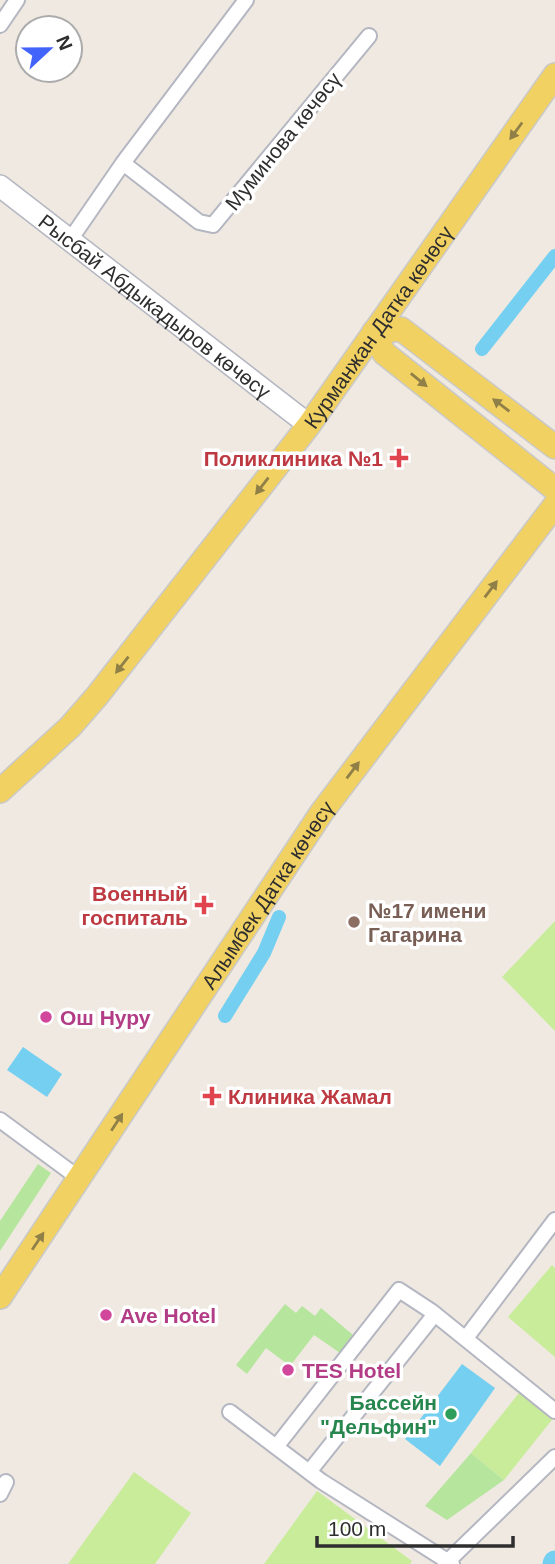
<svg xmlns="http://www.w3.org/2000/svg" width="555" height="1564" font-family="Arial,sans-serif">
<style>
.green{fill:#b6e59e}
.pitch{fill:#c9ec9a}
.water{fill:#75cff0}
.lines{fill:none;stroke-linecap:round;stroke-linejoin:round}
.canal{stroke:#75cff0;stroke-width:14}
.river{stroke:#75cff0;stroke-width:23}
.street-casing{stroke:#b4b7c1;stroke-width:18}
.secondary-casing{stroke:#b4b7c1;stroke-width:24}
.primary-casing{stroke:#c9c9c9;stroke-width:26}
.street{stroke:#fff;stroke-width:14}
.secondary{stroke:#fff;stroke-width:21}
.primary{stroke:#f2d163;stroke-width:23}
.oneway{fill:#908048}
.health-dot{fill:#e0444e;stroke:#fff;stroke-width:2.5}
.education-dot{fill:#8d6e63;stroke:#fff;stroke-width:2.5}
.hotel-dot{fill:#d1479c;stroke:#fff;stroke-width:2.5}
.leisure-dot{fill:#2e9e5b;stroke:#fff;stroke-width:2.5}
.labels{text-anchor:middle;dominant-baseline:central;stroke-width:7;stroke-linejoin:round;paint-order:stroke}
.street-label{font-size:21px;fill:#2e2e2e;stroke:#fff}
.health-label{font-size:21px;font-weight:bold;fill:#be3a42;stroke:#fff;text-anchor:end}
.education-label{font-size:21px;font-weight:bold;fill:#785e54;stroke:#fff;text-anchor:start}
.hotel-label{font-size:21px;font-weight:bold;fill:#b23c85;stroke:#fff;text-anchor:start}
.leisure-label{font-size:21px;font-weight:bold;fill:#27864d;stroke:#fff;text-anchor:end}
</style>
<rect width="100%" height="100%" fill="#efe9e1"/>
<path class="green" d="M 38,1164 L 51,1173 L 0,1251 L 0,1221 Z
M 285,1304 L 296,1313 L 302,1306 L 315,1316 L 321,1308 L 353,1335 L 340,1353 L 314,1335 L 290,1366 L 266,1348 L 247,1374 L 236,1365 Z
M 471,1453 L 504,1480 L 447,1520 L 425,1506 Z"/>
<path class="pitch" d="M 555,921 L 555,1031 L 502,977 Z
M 552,1265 L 555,1268 L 555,1357 L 508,1317 Z
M 523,1388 L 555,1416 L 504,1480 L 471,1453 Z
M 134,1472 L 191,1513 L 155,1564 L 68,1564 Z
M 317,1491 L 412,1561 L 410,1564 L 264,1564 Z"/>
<path class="water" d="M 23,1047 L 62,1074 L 47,1097 L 7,1070 Z
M 462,1364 L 495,1388 L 440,1466 L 405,1439 Z"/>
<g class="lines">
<path class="canal" d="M 482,349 L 555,256
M 225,1016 L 264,953 L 279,917"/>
<path class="river" d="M 554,1564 L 555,1562"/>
<defs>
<path id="street" d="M 0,25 L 17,0
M 123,163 L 199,222 L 213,225 L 369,36
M 70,240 L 123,163 L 246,0
M 0,1120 L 80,1179
M 466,1338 L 555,1220
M 230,1412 L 321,1481 L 452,1564
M 276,1447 L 399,1290 L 431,1311 L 555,1411
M 309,1472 L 435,1314
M 0,1494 L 6,1482
M 445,1564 L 555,1457"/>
<g id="secondary">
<path id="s1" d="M 0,186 L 309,425"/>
</g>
<g id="primary">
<path d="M 374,332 L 384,353 L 555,489"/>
<path d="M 374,332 L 401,329 L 555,447"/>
<path id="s2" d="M 0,791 L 70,727 L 97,696 L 309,425 L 555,75"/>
<path id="s3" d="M 0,1297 L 322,812 L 555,505"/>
</g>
</defs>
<use href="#street" class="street-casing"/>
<use href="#secondary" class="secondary-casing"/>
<use href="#primary" class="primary-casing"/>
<use href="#street" class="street"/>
<use href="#secondary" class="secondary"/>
<use href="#primary" class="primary"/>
</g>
<defs><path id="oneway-solid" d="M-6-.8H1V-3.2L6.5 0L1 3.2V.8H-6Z" transform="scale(1.75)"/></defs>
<g class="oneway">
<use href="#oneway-solid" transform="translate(516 131) rotate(126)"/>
<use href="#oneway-solid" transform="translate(419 380) rotate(39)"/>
<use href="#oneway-solid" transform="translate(501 405) rotate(-143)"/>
<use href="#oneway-solid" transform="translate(262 486) rotate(128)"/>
<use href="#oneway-solid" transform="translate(491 589) rotate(-53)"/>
<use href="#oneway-solid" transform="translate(122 665) rotate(128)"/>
<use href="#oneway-solid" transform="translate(353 770) rotate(-53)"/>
<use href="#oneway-solid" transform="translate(117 1122) rotate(-57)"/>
<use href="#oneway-solid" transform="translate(38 1241) rotate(-56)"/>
</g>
<g class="health-dot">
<path d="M395.5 447.5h7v7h7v7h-7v7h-7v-7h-7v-7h7z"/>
<path d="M200.5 894.5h7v7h7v7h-7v7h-7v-7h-7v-7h7z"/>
<path d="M208.5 1085.5h7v7h7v7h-7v7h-7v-7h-7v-7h7z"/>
</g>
<circle class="education-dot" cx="354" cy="922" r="7"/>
<g class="hotel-dot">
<circle cx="46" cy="1017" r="7"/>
<circle cx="106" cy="1315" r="7"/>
<circle cx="288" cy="1370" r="7"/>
</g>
<circle class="leisure-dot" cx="451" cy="1414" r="7"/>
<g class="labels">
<g class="street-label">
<text transform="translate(283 141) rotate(-51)">Муминова көчөсү</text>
<text stroke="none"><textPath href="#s1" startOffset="196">Рысбай Абдыкадыров көчөсү</textPath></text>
<text stroke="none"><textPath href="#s2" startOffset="600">Курманжан Датка көчөсү</textPath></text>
<text stroke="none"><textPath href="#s3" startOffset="483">Алымбек Датка көчөсү</textPath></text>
</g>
<g class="health-label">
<text x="383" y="458">Поликлиника №1</text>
<text x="188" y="893">Военный<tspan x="188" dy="24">госпиталь</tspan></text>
<text x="228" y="1096" text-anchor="start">Клиника Жамал</text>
</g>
<g class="education-label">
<text x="368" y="910">№17 имени<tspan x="368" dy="24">Гагарина</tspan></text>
</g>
<g class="hotel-label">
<text x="60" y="1017">Ош Нуру</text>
<text x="120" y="1315">Ave Hotel</text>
<text x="302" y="1370">TES Hotel</text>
</g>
<g class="leisure-label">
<text x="437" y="1402">Бассейн<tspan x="437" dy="24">"Дельфин"</tspan></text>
</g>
</g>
<g transform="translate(49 49) rotate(68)"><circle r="33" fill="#ffffff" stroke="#ababab" stroke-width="2"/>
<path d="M0-5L12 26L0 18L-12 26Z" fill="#4264fb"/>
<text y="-10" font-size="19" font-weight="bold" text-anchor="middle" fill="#2e2e2e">N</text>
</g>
<path d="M317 1536v10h196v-10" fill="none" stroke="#2e2e2e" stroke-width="3.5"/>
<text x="328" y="1536" font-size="21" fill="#2e2e2e" stroke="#ffffff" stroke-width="5" paint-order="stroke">100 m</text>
</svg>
